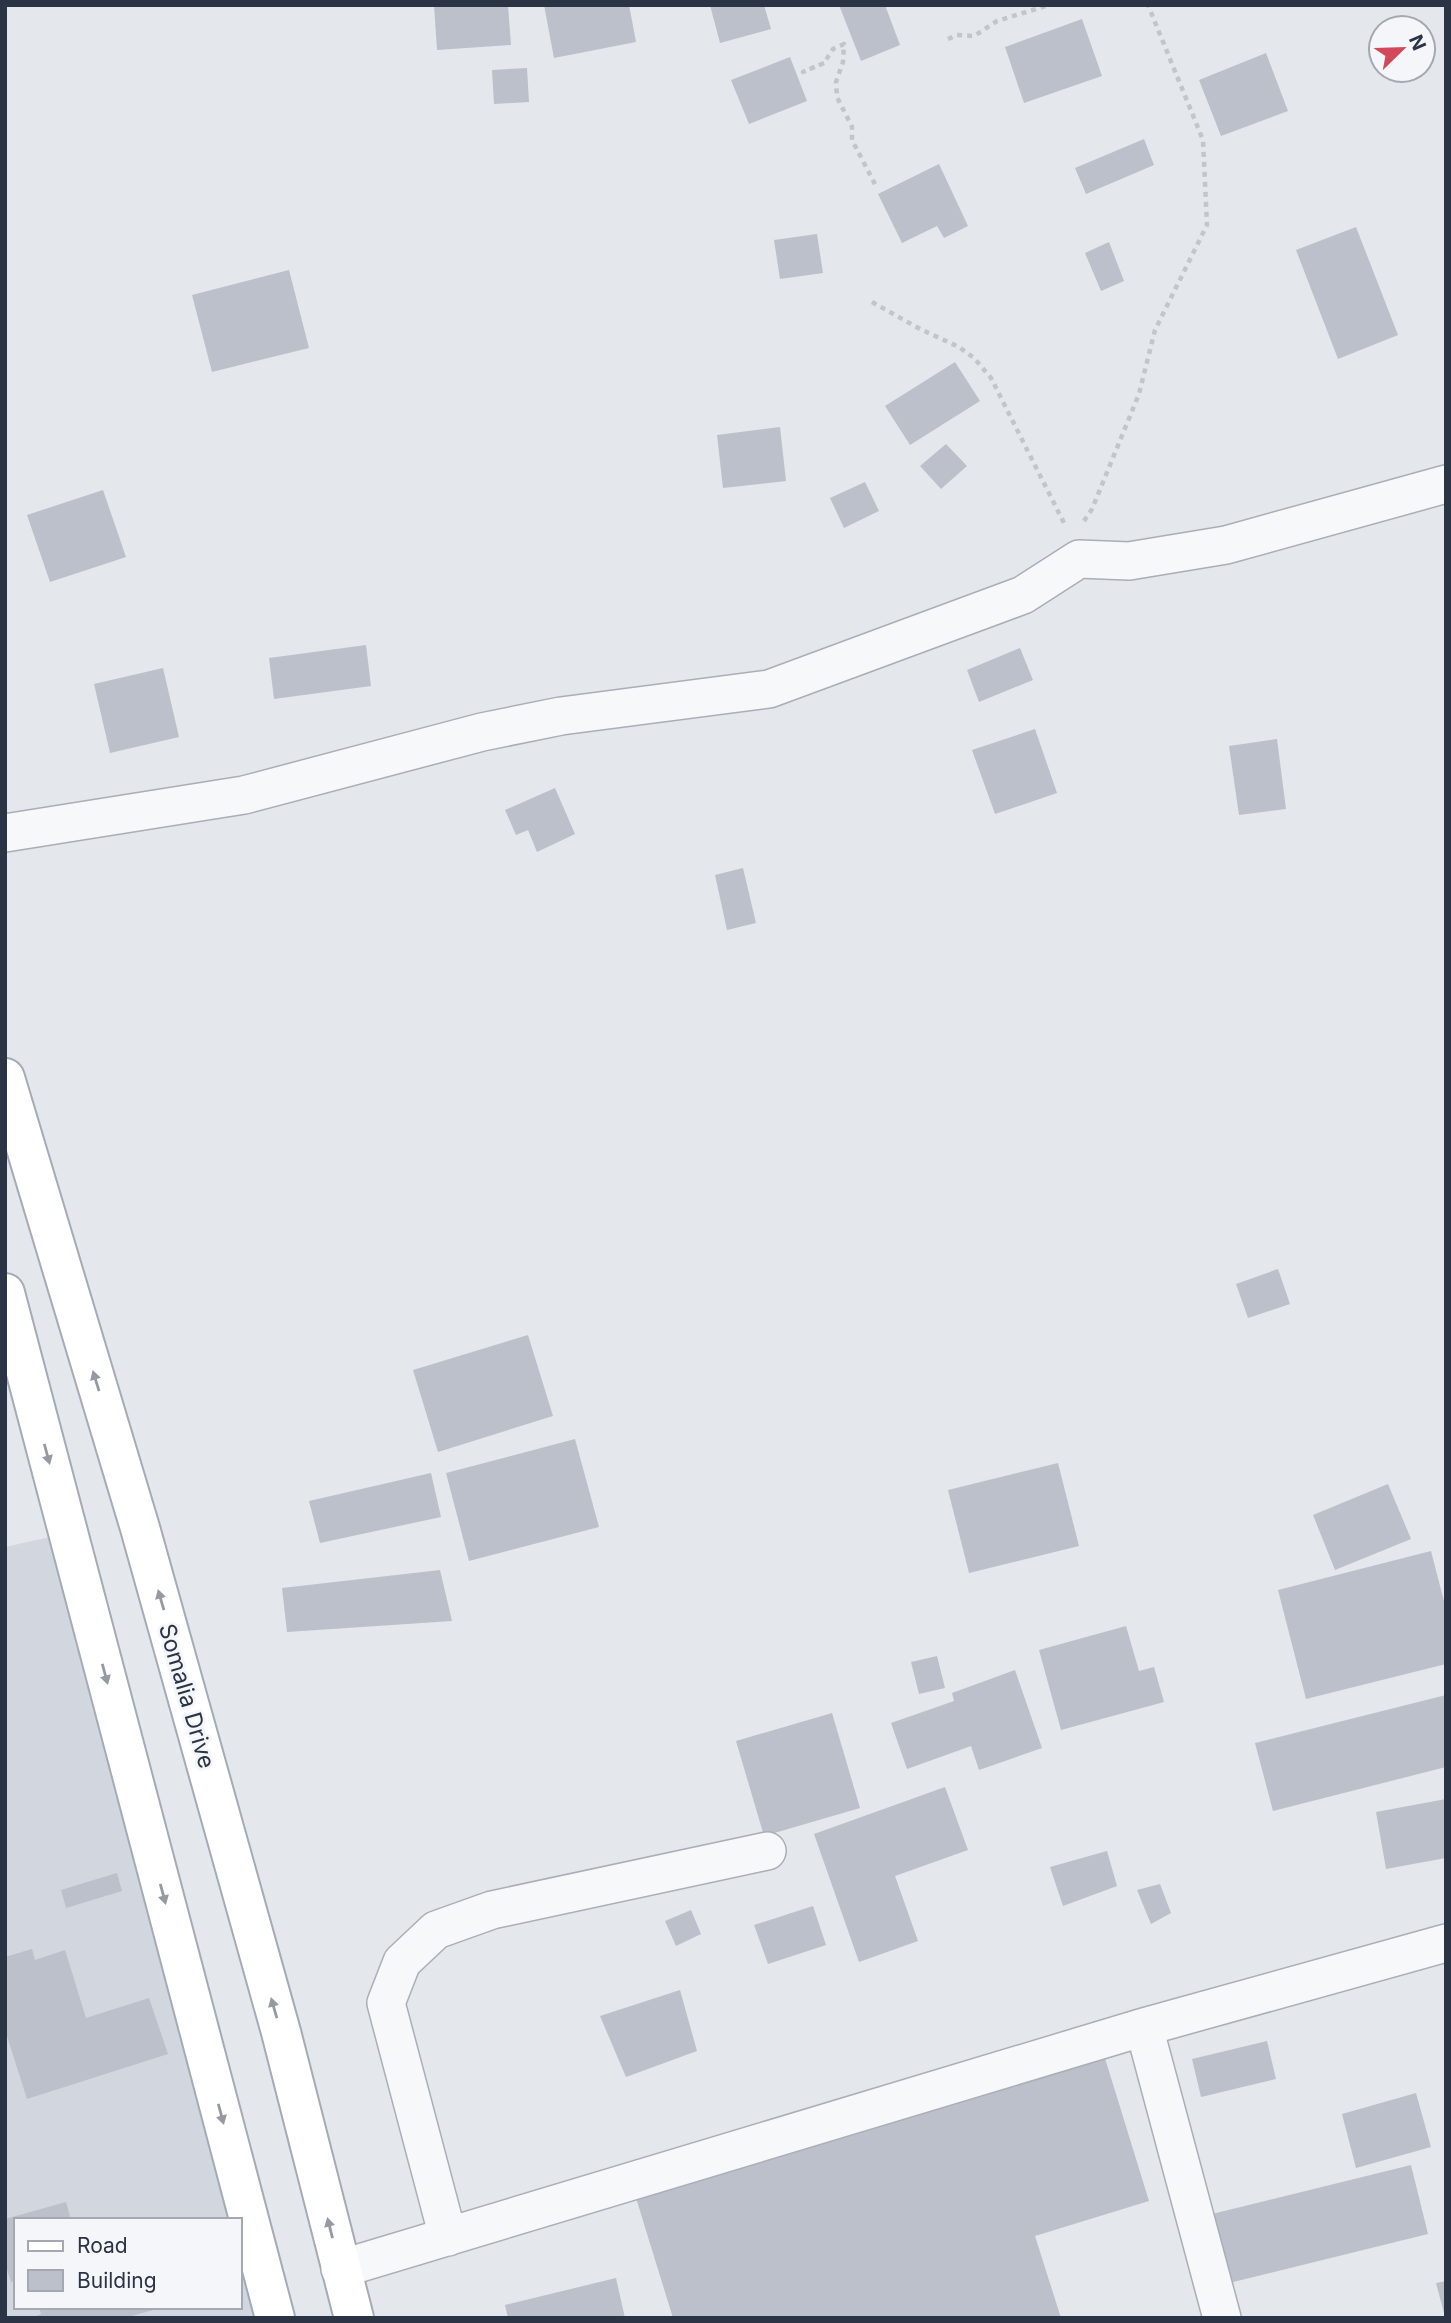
<svg xmlns="http://www.w3.org/2000/svg" width="1451" height="2323" font-family="Inter,sans-serif">
<style>
.built{fill:#d2d6de;fill-rule:evenodd}
.building{fill:#bbc0ca}
.lines{fill:none;stroke-linecap:round;stroke-linejoin:round}
.minor-casing{stroke:#a9aeb7;stroke-width:40}
.primary-casing{stroke:#a3abb8;stroke-width:42}
.path{stroke:#c2c5cb;stroke-width:4.5;stroke-dasharray:5 5;stroke-linecap:butt}
.minor{stroke:#f7f8fa;stroke-width:37}
.primary{stroke:#fff;stroke-width:38}
.oneway{fill:#959aa2}
.labels{text-anchor:middle;dominant-baseline:central;stroke-width:6;stroke-linejoin:round;paint-order:stroke}
.street-label{font-size:23px;fill:#2b3445;stroke:#f4f6f9}
</style>
<rect width="100%" height="100%" fill="#e4e7ec"/>
<path class="built" d="M 68,1533 L 275,2318 L 5,2318 L 5,1547 ZM 16,2220 L 240,2220 L 240,2307 L 16,2307 Z"/>
<path class="building" d="M 434,5 L 508,5 L 511,45 L 437,50 Z
M 544,5 L 629,5 L 636,42 L 554,58 Z
M 710,5 L 764,5 L 771,29 L 720,43 Z
M 839,5 L 885,5 L 900,45 L 861,61 Z
M 1082,19 L 1102,76 L 1024,103 L 1005,47 Z
M 1266,53 L 1288,111 L 1221,136 L 1199,80 Z
M 790,57 L 807,101 L 749,124 L 731,80 Z
M 527,68 L 529,102 L 494,104 L 492,70 Z
M 1144,139 L 1154,165 L 1086,194 L 1075,168 Z
M 939,164 L 968,226 L 944,238 L 937,226 L 902,243 L 878,194 Z
M 1356,227 L 1398,335 L 1338,359 L 1296,250 Z
M 817,234 L 823,273 L 780,279 L 774,240 Z
M 1109,242 L 1124,281 L 1101,291 L 1085,253 Z
M 289,270 L 309,348 L 212,372 L 192,295 Z
M 955,362 L 980,401 L 910,445 L 885,406 Z
M 780,427 L 786,481 L 723,488 L 717,435 Z
M 946,444 L 967,466 L 941,489 L 920,466 Z
M 865,482 L 879,511 L 844,528 L 830,498 Z
M 103,490 L 126,557 L 50,582 L 27,515 Z
M 366,645 L 371,686 L 274,699 L 269,658 Z
M 1020,648 L 1033,680 L 979,702 L 967,670 Z
M 163,668 L 179,737 L 110,753 L 94,684 Z
M 1035,729 L 1057,793 L 995,814 L 972,750 Z
M 1277,739 L 1286,809 L 1239,815 L 1229,746 Z
M 555,788 L 575,834 L 537,852 L 528,830 L 516,835 L 505,810 Z
M 743,868 L 756,923 L 727,930 L 715,875 Z
M 1278,1269 L 1290,1304 L 1248,1318 L 1236,1284 Z
M 528,1335 L 553,1416 L 438,1452 L 413,1370 Z
M 575,1439 L 599,1527 L 469,1561 L 446,1473 Z
M 1058,1463 L 1079,1546 L 969,1573 L 948,1490 Z
M 431,1473 L 441,1517 L 320,1543 L 309,1501 Z
M 1388,1484 L 1411,1539 L 1335,1570 L 1313,1515 Z
M 1431,1551 L 1446,1609 L 1446,1664 L 1306,1699 L 1278,1590 Z
M 440,1570 L 452,1621 L 287,1632 L 282,1588 Z
M 1126,1626 L 1139,1671 L 1154,1667 L 1164,1702 L 1061,1730 L 1039,1650 Z
M 937,1656 L 945,1688 L 919,1694 L 911,1662 Z
M 1015,1670 L 1042,1748 L 979,1770 L 971,1746 L 907,1769 L 891,1723 L 954,1701 L 952,1693 Z
M 1446,1695 L 1446,1767 L 1273,1811 L 1255,1743 Z
M 832,1713 L 860,1808 L 764,1836 L 736,1741 Z
M 945,1787 L 968,1850 L 895,1876 L 918,1941 L 859,1962 L 814,1834 Z
M 1446,1799 L 1446,1858 L 1386,1869 L 1376,1812 Z
M 1107,1851 L 1117,1886 L 1063,1906 L 1050,1867 Z
M 117,1873 L 122,1891 L 66,1908 L 61,1890 Z
M 1160,1884 L 1171,1913 L 1151,1924 L 1137,1890 Z
M 813,1906 L 826,1945 L 768,1964 L 754,1925 Z
M 691,1910 L 701,1934 L 676,1946 L 665,1921 Z
M 32,1949 L 35,1960 L 65,1950 L 86,2018 L 149,1998 L 168,2054 L 27,2099 L 5,2030 L 5,1957 Z
M 680,1990 L 697,2051 L 626,2077 L 600,2016 Z
M 1267,2041 L 1276,2079 L 1201,2097 L 1192,2059 Z
M 1104,2055 L 1149,2201 L 1035,2236 L 1061,2318 L 673,2318 L 636,2198 Z
M 1416,2093 L 1431,2147 L 1356,2168 L 1342,2114 Z
M 1411,2165 L 1428,2234 L 1225,2284 L 1208,2215 Z
M 66,2202 L 71,2220 L 16,2220 L 16,2281 L 11,2282 L 5,2263 L 5,2219 Z
M 616,2278 L 625,2318 L 508,2318 L 505,2305 Z
M 1446,2281 L 1446,2317 L 1445,2317 L 1436,2283 Z
M 39,2307 L 160,2307 L 160,2308 L 125,2318 L 32,2318 L 41,2314 Z"/>
<g class="lines">
<defs>
<path id="minor" d="M 5,833 L 244,795 L 482,732 L 561,716 L 769,689 L 1023,595 L 1079,559 L 1129,561 L 1226,545 L 1446,484
M 1144,2027 L 1222,2318
M 448,2237 L 386,2003 L 402,1962 L 436,1930 L 492,1910 L 767,1851
M 340,2269 L 1144,2027 L 1446,1943"/>
<path id="primary" d="M 5,1078 L 140,1528 L 281,2032 L 354,2318
M 5,1293 L 275,2318"/>
</defs>
<use href="#minor" class="minor-casing"/>
<use href="#primary" class="primary-casing"/>
<path class="path" d="M 948,39 L 957,35 L 974,36 L 997,21 L 1049,5
M 824,63 L 803,72 L 824,63 L 833,49 L 844,44 L 843,62 L 836,82 L 837,97 L 852,127 L 852,140 L 877,188
M 872,302 L 920,329 L 959,347 L 974,358 L 991,378 L 1065,525
M 1084,521 L 1092,509 L 1139,394 L 1155,330 L 1207,225 L 1203,140 L 1148,5"/>
<use href="#minor" class="minor"/>
<use href="#primary" class="primary"/>
</g>
<defs><path id="oneway-solid" d="M-6-.8H1V-3.2L6.5 0L1 3.2V.8H-6Z" transform="scale(1.75)"/></defs>
<g class="oneway">
<use href="#oneway-solid" transform="translate(96 1381) rotate(-107)"/>
<use href="#oneway-solid" transform="translate(47 1454) rotate(75)"/>
<use href="#oneway-solid" transform="translate(161 1600) rotate(-106)"/>
<use href="#oneway-solid" transform="translate(105 1674) rotate(75)"/>
<use href="#oneway-solid" transform="translate(163 1894) rotate(75)"/>
<use href="#oneway-solid" transform="translate(274 2008) rotate(-106)"/>
<use href="#oneway-solid" transform="translate(221 2114) rotate(75)"/>
<use href="#oneway-solid" transform="translate(330 2228) rotate(-104)"/>
</g>
<g class="labels">
<g class="street-label">
<text transform="translate(187 1696) rotate(74)">Somalia Drive</text>
</g>
</g>
<rect width="1451" height="2323" fill="none" stroke="#2b3445" stroke-width="14"/>
<rect x="14" y="2218" width="228" height="91" fill="#f4f6f9" stroke="#a4a8b1" stroke-width="2"/>
<rect x="28" y="2241" width="35" height="10" fill="#ffffff" stroke="#a4a8b1" stroke-width="2"/>
<text x="77" y="2253" font-size="21" fill="#2b3445">Road</text>
<rect x="28" y="2270" width="35" height="21" fill="#bbc0ca" stroke="#a4a8b1" stroke-width="2"/>
<text x="77" y="2288" font-size="21" fill="#2b3445">Building</text>
<g transform="translate(1402 49) rotate(67)"><circle r="33" fill="#f4f6f9" stroke="#a4a8b1" stroke-width="2"/>
<path d="M0-5L12 26L0 18L-12 26Z" fill="#d1495b"/>
<text y="-10" font-size="19" font-weight="bold" text-anchor="middle" fill="#2b3445">N</text>
</g>
</svg>
